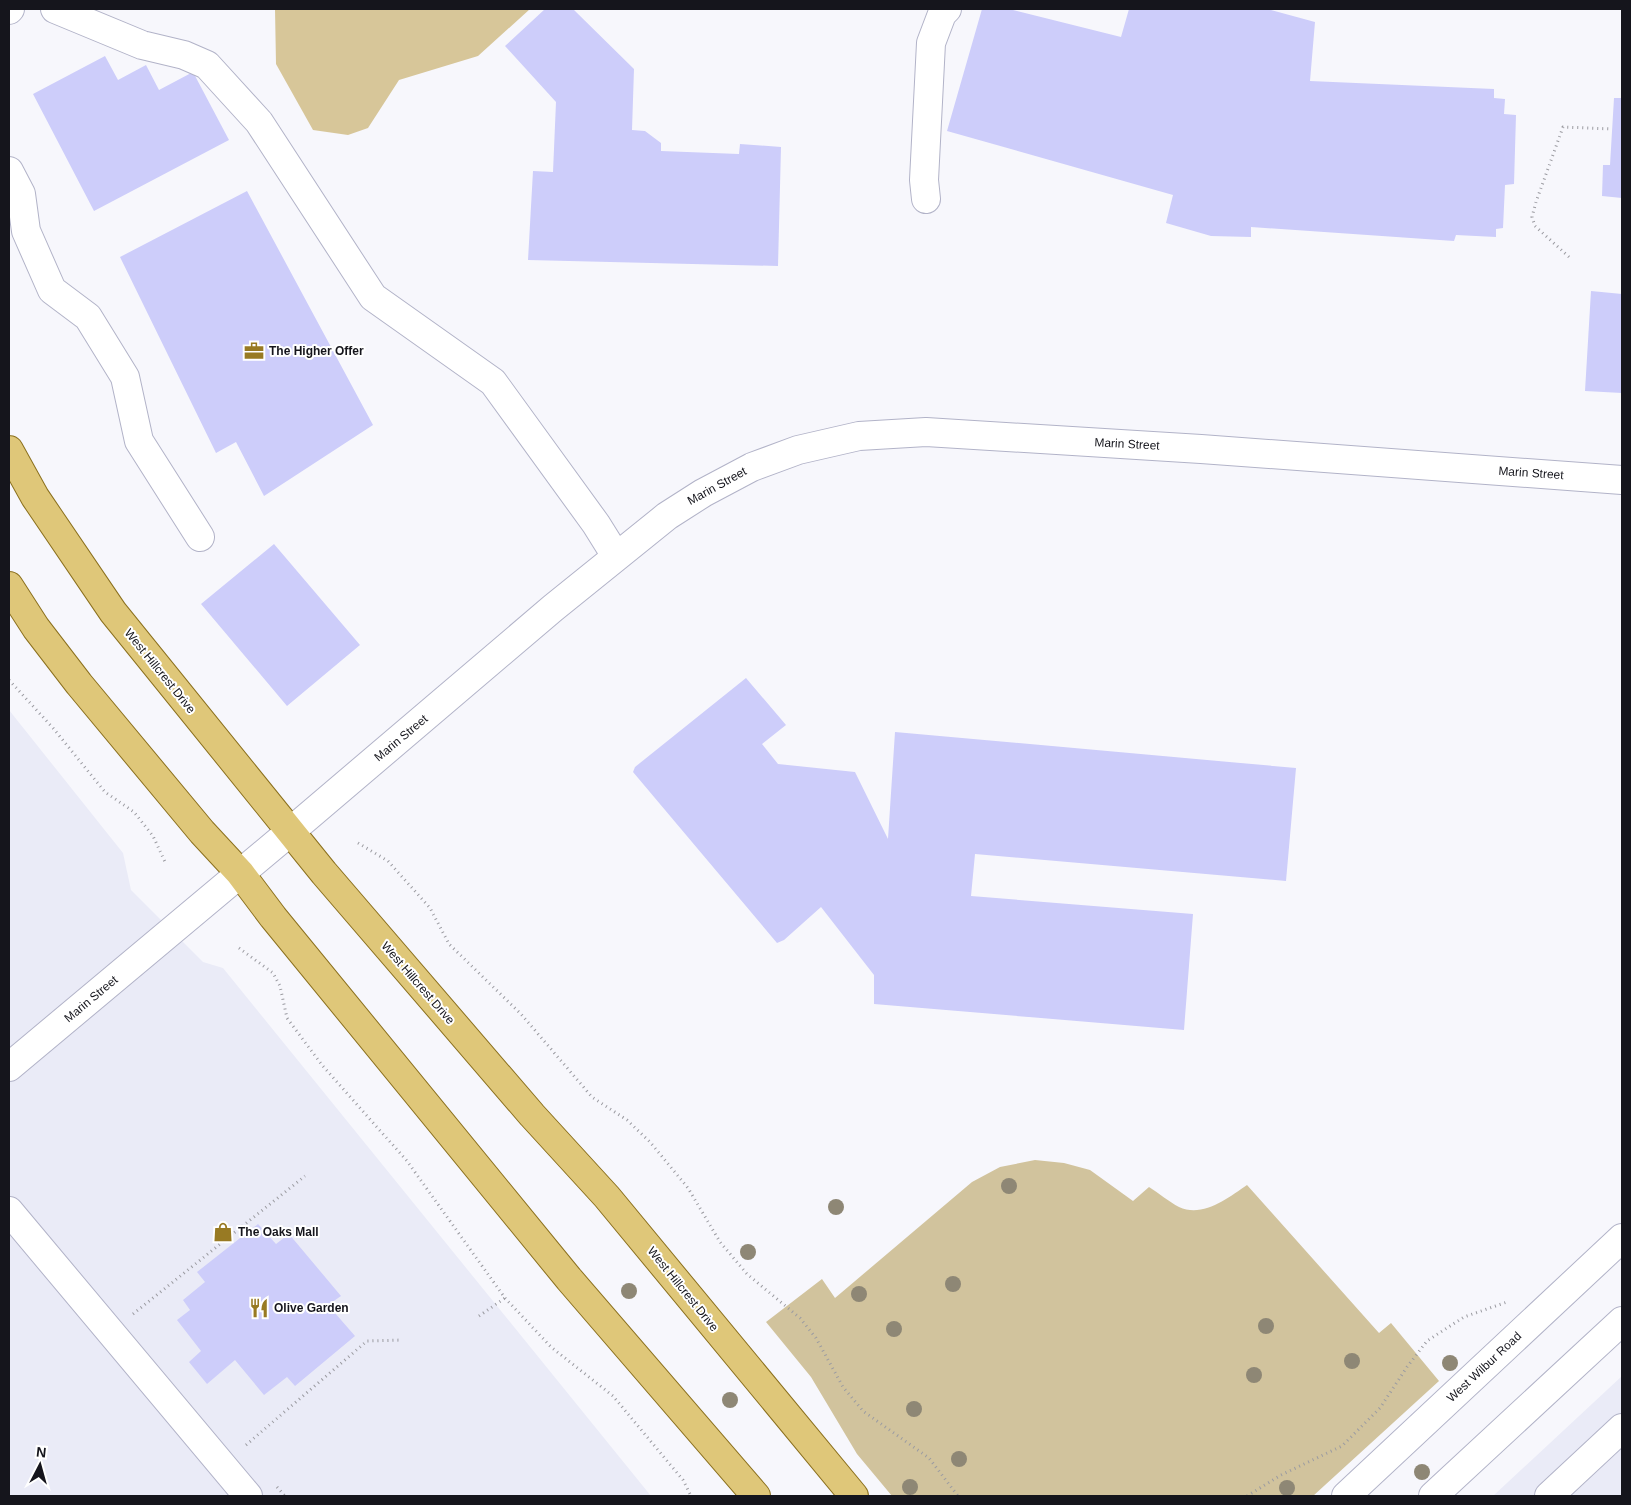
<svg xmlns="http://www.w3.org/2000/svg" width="1631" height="1505" font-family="Arial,sans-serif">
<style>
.built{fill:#eaebf7}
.green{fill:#d1c39d}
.forest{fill:#d7c699}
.building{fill:#cdcdfa}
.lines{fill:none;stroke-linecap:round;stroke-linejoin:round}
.minor-casing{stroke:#b2b3c8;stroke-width:30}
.major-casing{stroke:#8b701e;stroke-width:30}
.path{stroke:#9b9ba1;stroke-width:3;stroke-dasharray:1 4;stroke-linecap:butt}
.minor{stroke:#fff;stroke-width:28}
.major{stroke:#dfc779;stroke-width:28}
.tree{fill:#8e8775}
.labels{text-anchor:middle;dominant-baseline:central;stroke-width:4;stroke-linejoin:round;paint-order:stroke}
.poi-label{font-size:12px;font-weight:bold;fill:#15151c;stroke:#fff;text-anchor:start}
.street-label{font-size:12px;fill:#15151c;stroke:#fff}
</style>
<rect width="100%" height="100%" fill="#f7f7fc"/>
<path class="built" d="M 9,710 L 123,853 L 131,890 L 203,962 L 223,968 L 651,1496 L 9,1496 Z
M 1622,1376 L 1622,1496 L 1493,1496 Z"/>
<path class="green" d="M 1035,1160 L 1064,1163 L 1090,1170 L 1133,1201 L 1149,1187 C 1159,1193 1169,1202 1179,1207 C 1203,1218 1228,1198 1247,1185 L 1379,1333 L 1391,1323 L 1439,1381 L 1313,1496 L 892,1496 L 857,1454 L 811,1377 L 766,1322 L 822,1279 L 835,1298 L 972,1182 L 1000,1167 Z"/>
<path class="forest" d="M 275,9 L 530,9 L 478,56 L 399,80 L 368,128 L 348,135 L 313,130 L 276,64 Z"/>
<path class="building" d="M 545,9 L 573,9 L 634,69 L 632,130 L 645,131 L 661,143 L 661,151 L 739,154 L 740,144 L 781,147 L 778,266 L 528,260 L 533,171 L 553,172 L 556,102 L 505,46 Z
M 982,9 L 1009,9 L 1121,37 L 1129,9 L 1267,9 L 1315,22 L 1310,81 L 1494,89 L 1494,98 L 1505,99 L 1504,114 L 1516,115 L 1514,184 L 1505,185 L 1503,228 L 1496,229 L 1496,237 L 1456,235 L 1454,241 L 1251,227 L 1251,237 L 1211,236 L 1166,223 L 1173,195 L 947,131 Z
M 105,56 L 118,80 L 146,65 L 159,90 L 193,72 L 229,140 L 94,211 L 33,94 Z
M 1614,98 L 1622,98 L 1622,198 L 1602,196 L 1603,165 L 1610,165 Z
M 247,191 L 373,425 L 264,496 L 236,442 L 216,453 L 120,257 Z
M 1591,291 L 1622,294 L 1622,393 L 1585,391 Z
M 274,544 L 360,645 L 287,706 L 201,604 Z
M 746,678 L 786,725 L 762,744 L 778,764 L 855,772 L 888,839 L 895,732 L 1296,768 L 1286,881 L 975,854 L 971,896 L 1193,914 L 1184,1030 L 874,1004 L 874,975 L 821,907 L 784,940 L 777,943 L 633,772 L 635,767 Z
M 258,1224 L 276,1244 L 289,1234 L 341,1296 L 328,1305 L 355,1336 L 295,1386 L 287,1377 L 264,1395 L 235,1360 L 207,1384 L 189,1362 L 201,1351 L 177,1320 L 190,1310 L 183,1300 L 205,1282 L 197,1272 Z"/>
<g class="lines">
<defs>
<path id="minor" d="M 55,9 L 142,45 L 184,55 L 207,65 L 259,122 L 373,297 L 493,382 L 596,524 L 616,556
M 9,10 L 10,9
M 9,171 L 21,194 L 26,231 L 52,290 L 88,317 L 125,377 L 139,441 L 200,537
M 926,199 L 924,180 L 931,43 L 942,14 L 947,9
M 9,1067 L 291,831 L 553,608 L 667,516 L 703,493 L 752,467 L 798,450 L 859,436 L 926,432 L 1201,449 L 1622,480
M 9,1211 L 248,1496
M 1346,1496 L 1622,1238
M 1433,1496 L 1622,1321
M 1549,1496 L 1622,1428"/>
<path id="major" d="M 9,450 L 35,497 L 113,612 L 324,873 L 532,1115 L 607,1197 L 854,1496
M 9,586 L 36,628 L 79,684 L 202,832 L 240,873 L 273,917 L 569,1279 L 756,1496"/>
</defs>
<use href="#minor" class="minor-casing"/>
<use href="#major" class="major-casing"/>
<path class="path" d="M 1569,257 L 1535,226 L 1532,217 L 1536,202 L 1563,127 L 1612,129
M 9,680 L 53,728 L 105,792 L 134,812 L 153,836 L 166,864
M 358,843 L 388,861 L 430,908 L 449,944 L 521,1014 L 592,1097 L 627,1120 L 650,1142 L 688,1188 L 720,1242 L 747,1274 L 800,1318 L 816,1338 L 843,1387 L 863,1411 L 929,1458 L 958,1496
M 239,948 L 273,973 L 280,986 L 287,1018 L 322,1065 L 407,1161 L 505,1298 L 551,1347 L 613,1396 L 683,1480 L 691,1496
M 133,1314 L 305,1176
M 479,1316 L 505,1298
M 246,1445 L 367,1341 L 402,1340
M 277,1487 L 285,1496
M 1247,1496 L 1281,1475 L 1342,1446 L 1380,1408 L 1407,1367 L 1427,1341 L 1464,1317 L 1507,1302"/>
<use href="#minor" class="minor"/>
<use href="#major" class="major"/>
</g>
<g class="tree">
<circle cx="1009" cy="1186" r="8"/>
<circle cx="836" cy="1207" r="8"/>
<circle cx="748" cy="1252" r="8"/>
<circle cx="953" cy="1284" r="8"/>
<circle cx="629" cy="1291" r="8"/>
<circle cx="859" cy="1294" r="8"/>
<circle cx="1266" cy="1326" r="8"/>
<circle cx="894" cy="1329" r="8"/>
<circle cx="1352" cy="1361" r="8"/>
<circle cx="1450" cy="1363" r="8"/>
<circle cx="1254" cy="1375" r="8"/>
<circle cx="730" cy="1400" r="8"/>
<circle cx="914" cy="1409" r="8"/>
<circle cx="959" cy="1459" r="8"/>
<circle cx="1422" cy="1472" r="8"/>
<circle cx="910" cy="1487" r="8"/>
<circle cx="1287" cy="1488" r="8"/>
</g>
<defs>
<symbol id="office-bare" viewBox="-9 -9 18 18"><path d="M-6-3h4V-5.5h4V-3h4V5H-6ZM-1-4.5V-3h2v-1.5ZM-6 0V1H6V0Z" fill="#987a23" stroke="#fff" stroke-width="2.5" paint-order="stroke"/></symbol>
<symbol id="shop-bare" viewBox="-9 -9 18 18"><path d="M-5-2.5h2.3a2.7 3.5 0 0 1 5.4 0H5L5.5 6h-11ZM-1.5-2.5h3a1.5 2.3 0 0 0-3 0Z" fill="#987a23" stroke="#fff" stroke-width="2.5" paint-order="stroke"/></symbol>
<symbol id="restaurant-bare" viewBox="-9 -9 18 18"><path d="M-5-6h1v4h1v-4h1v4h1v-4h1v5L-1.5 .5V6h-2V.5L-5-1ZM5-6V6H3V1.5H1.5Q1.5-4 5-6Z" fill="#987a23" stroke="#fff" stroke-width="2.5" paint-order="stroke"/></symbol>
</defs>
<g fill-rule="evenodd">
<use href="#office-bare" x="240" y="337" width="28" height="28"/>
<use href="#shop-bare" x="209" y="1218" width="28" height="28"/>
<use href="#restaurant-bare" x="245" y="1294" width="28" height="28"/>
</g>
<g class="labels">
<g class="poi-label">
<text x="269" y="351">The Higher Offer</text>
<text x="238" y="1232">The Oaks Mall</text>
<text x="274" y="1308">Olive Garden</text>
</g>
<g class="street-label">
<text transform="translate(1127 444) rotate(3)">Marin Street</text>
<text transform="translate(1531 473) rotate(4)">Marin Street</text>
<text transform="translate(717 486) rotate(-29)">Marin Street</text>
<text transform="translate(160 671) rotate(51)">West Hillcrest Drive</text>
<text transform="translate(401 738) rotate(-40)">Marin Street</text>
<text transform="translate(418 983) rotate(49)">West Hillcrest Drive</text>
<text transform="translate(91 999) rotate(-40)">Marin Street</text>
<text transform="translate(683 1289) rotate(51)">West Hillcrest Drive</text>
<text transform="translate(1484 1367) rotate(-43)">West Wilbur Road</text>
</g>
</g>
<rect width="1631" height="1505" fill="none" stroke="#15151c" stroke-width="20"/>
<g transform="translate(40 1465) rotate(6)" stroke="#ffffff" stroke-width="4" paint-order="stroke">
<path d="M0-4L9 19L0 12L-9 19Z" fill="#15151c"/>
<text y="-8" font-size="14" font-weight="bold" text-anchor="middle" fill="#15151c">N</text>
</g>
</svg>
